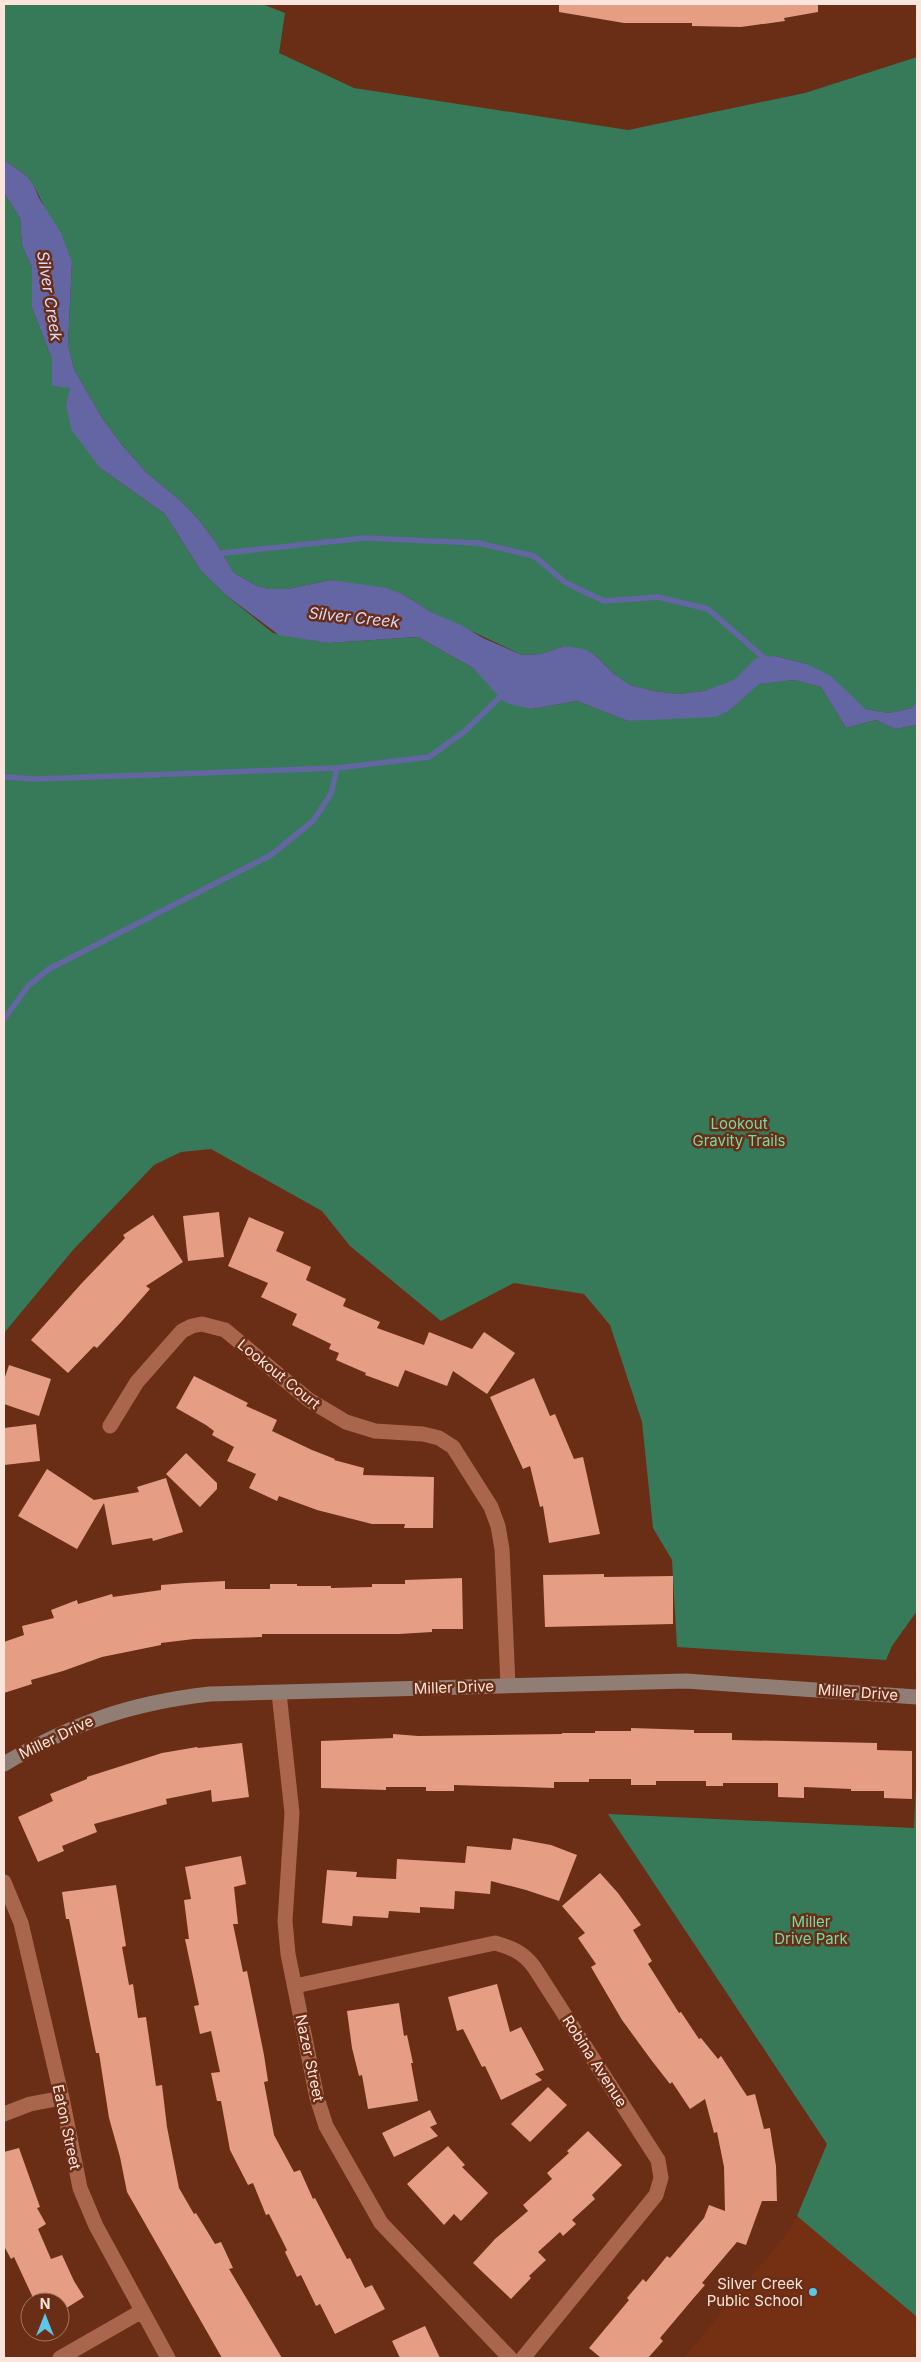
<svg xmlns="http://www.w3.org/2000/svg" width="921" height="2362" font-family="Inter,sans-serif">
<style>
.built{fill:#753014}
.green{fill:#377a5a}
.water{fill:#6466a3}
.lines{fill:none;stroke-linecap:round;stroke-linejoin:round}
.stream{stroke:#6466a3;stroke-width:5.5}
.building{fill:#e59d83}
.street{stroke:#a9664d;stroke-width:15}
.secondary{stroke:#907e75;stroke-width:15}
.poi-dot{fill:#5cc7e8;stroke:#6a2d16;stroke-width:2}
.labels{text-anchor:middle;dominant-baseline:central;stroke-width:5;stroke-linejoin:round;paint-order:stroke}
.park-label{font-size:15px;fill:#71dba7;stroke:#6a2d16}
.street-label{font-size:15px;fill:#fbe4db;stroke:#6a2d16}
.poi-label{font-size:15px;fill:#fbe4db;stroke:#6a2d16;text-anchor:end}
.water-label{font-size:16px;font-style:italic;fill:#d5d9fd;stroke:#6a2d16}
</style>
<rect width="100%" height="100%" fill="#6a2d16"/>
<path class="built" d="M 797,2216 L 917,2317 L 917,2358 L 684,2358 L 788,2232 Z"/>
<path class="green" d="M 4,4 L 262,4 L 285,13 L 279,53 L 354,88 L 628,130 L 805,93 L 917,57 L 917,701 L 912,708 L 889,713 L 865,709 L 807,664 L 775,656 L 728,684 L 704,691 L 679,694 L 654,691 L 630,685 L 613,673 L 595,655 L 565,646 L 541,654 L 522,655 L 431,612 L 404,595 L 331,580 L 287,589 L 269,589 L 257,586 L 234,573 L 215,541 L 199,520 L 181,501 L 147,473 L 122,445 L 102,418 L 74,369 L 68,344 L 72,262 L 34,186 L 27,176 L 4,160 Z
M 4,193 L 20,218 L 22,245 L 32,268 L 32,308 L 52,359 L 52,386 L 71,387 L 66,405 L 100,468 L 165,514 L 201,571 L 227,596 L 273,633 L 328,643 L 418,637 L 473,668 L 481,676 L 532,709 L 577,701 L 628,721 L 730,710 L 758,684 L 795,680 L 821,687 L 846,728 L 876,720 L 895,729 L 917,725 L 917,1611 L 892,1646 L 886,1660 L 677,1647 L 672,1560 L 653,1528 L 642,1422 L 610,1325 L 584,1294 L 514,1283 L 441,1321 L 350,1246 L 322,1211 L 211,1149 L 181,1152 L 154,1165 L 73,1250 L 4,1333 Z
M 917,1766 L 917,2317 L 797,2216 L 827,2144 L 608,1814 L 914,1828 Z"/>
<path class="water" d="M 4,160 L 27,176 L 34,186 L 39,198 L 61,233 L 72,262 L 68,344 L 74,369 L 102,418 L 122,445 L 147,473 L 181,501 L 199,520 L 215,541 L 234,573 L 257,586 L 269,589 L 287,589 L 331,580 L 387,588 L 404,595 L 431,612 L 461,625 L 483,638 L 522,655 L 541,654 L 565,646 L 584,649 L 595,655 L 613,673 L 630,685 L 654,691 L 679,694 L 704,691 L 734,680 L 756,658 L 775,656 L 807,664 L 831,676 L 865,709 L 889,713 L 912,708 L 917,701 L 917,725 L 895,729 L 876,720 L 846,728 L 821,687 L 795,680 L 759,684 L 730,710 L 716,717 L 628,721 L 577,701 L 532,709 L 509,704 L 503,701 L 473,668 L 418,637 L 328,643 L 279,635 L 227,596 L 201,571 L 165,514 L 100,468 L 71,429 L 66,405 L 70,388 L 52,386 L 52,359 L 32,308 L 32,268 L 22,245 L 20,218 L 4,193 Z"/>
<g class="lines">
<path class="stream" d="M 215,554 L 365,538 L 478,543 L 534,556 L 566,583 L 604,601 L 658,597 L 708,609 L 770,663
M 4,777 L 36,779 L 337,768 L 429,757 L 465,731 L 504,693
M 4,1019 L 28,986 L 49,969 L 271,855 L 313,821 L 331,794 L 337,768"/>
</g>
<path class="building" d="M 559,4 L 818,4 L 818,12 L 784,18 L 785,21 L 741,27 L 692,26 L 692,23 L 624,23 L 559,12 Z
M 219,1212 L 224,1257 L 188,1261 L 183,1216 Z
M 153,1215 L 183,1262 L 146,1286 L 150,1289 L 122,1321 L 97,1348 L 94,1346 L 68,1373 L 31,1340 L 81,1284 L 125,1238 L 123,1235 Z
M 249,1217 L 284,1232 L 276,1251 L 311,1267 L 306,1280 L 346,1299 L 343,1306 L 380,1322 L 377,1328 L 424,1345 L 429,1332 L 472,1349 L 484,1332 L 515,1353 L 487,1394 L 453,1371 L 447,1386 L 405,1370 L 398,1387 L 365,1375 L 366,1373 L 336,1360 L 339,1353 L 329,1349 L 331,1344 L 292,1325 L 297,1314 L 261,1297 L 268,1283 L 228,1266 Z
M 9,1365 L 51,1379 L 39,1416 L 4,1404 L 4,1380 Z
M 194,1376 L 248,1403 L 246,1406 L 277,1420 L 272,1431 L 312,1450 L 335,1459 L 334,1460 L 364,1468 L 363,1475 L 434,1477 L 433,1528 L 404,1528 L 405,1524 L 372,1524 L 317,1510 L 279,1496 L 277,1501 L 249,1488 L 256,1474 L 227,1461 L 234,1447 L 212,1435 L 214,1431 L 206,1425 L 176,1408 Z
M 534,1378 L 550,1416 L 555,1414 L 574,1459 L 583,1457 L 600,1534 L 549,1543 L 543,1506 L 540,1507 L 530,1466 L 523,1469 L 490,1397 Z
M 36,1424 L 40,1461 L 4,1465 L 4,1428 Z
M 186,1453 L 217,1483 L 217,1489 L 200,1507 L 166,1474 Z
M 47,1469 L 94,1500 L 139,1492 L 137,1487 L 166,1478 L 183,1532 L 153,1541 L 152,1538 L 112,1545 L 104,1503 L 77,1549 L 18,1516 Z
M 604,1574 L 604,1577 L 673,1576 L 673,1624 L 545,1627 L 543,1575 Z
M 462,1578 L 463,1629 L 432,1629 L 432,1632 L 399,1634 L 262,1634 L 262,1637 L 194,1639 L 161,1643 L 161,1645 L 102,1657 L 63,1671 L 31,1680 L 32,1684 L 4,1693 L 4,1642 L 24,1635 L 22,1626 L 54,1618 L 51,1610 L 77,1600 L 78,1604 L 112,1594 L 113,1597 L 161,1590 L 161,1585 L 186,1583 L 225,1581 L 225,1589 L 270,1589 L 270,1584 L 297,1584 L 297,1586 L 331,1586 L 331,1588 L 372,1587 L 372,1584 L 405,1584 L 405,1580 Z
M 631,1728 L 694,1730 L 694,1733 L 732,1733 L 732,1740 L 877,1743 L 877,1750 L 912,1751 L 912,1799 L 884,1798 L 884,1791 L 851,1791 L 851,1789 L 804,1787 L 804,1798 L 778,1797 L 778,1783 L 723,1783 L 723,1786 L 706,1786 L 706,1781 L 656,1781 L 656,1785 L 631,1785 L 631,1779 L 589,1779 L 589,1782 L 554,1782 L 554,1788 L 454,1785 L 454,1791 L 426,1791 L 426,1787 L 386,1787 L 386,1790 L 321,1788 L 321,1741 L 393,1738 L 393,1734 L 418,1736 L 562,1734 L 562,1733 L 595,1733 L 595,1731 L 631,1731 Z
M 242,1743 L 249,1797 L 212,1802 L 211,1790 L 166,1799 L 167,1804 L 94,1824 L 97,1832 L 62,1846 L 64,1851 L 38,1862 L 18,1817 L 53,1801 L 50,1794 L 87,1779 L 87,1777 L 162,1753 L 197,1747 L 198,1748 Z
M 513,1838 L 551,1845 L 577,1855 L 559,1901 L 526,1890 L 491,1881 L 490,1894 L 455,1891 L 454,1909 L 420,1907 L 420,1913 L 389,1911 L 388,1918 L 353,1916 L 352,1926 L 322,1923 L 327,1870 L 357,1872 L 356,1877 L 396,1879 L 397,1859 L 465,1863 L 467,1846 L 511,1850 Z
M 241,1856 L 246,1884 L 234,1887 L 238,1924 L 233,1924 L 243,1972 L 247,1971 L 264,2055 L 268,2081 L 264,2082 L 274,2135 L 294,2172 L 300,2170 L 313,2199 L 315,2198 L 347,2259 L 350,2258 L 365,2288 L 372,2285 L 385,2309 L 335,2334 L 320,2304 L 316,2306 L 301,2275 L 297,2277 L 285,2252 L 287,2250 L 269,2214 L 266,2215 L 253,2183 L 248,2185 L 230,2150 L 221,2101 L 217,2101 L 211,2073 L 220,2072 L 211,2031 L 200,2034 L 194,2006 L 199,2005 L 185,1939 L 189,1939 L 184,1900 L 191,1899 L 185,1867 Z
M 600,1873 L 618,1893 L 641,1925 L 633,1930 L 652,1961 L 648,1964 L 679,2013 L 681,2012 L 699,2039 L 701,2038 L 718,2059 L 721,2056 L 747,2096 L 755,2094 L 764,2129 L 770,2128 L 776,2166 L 777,2201 L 762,2201 L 746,2245 L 737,2242 L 702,2283 L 705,2285 L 692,2300 L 660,2338 L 663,2341 L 648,2358 L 601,2358 L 589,2348 L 629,2300 L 627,2298 L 643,2279 L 646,2282 L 667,2256 L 670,2258 L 704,2218 L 709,2205 L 725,2211 L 724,2167 L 717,2132 L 714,2133 L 705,2099 L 690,2109 L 672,2082 L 670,2084 L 652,2061 L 622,2020 L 591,1967 L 596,1964 L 578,1938 L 585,1933 L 562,1906 Z
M 116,1885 L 126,1946 L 122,1947 L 129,1985 L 133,1984 L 138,2018 L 146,2017 L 156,2086 L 162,2085 L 167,2127 L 179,2188 L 194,2214 L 196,2213 L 215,2244 L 221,2242 L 233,2268 L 229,2269 L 282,2358 L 222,2358 L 127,2192 L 120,2157 L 109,2118 L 99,2053 L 96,2053 L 69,1919 L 66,1919 L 62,1892 Z
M 497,1984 L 510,2032 L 521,2027 L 544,2070 L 535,2074 L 542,2080 L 501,2100 L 485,2066 L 482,2067 L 463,2029 L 457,2031 L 448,1997 Z
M 399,2003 L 404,2036 L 407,2035 L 413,2063 L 411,2063 L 418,2101 L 368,2109 L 362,2075 L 359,2076 L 352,2048 L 347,2011 Z
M 548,2087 L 567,2105 L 530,2142 L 511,2124 Z
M 430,2110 L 437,2124 L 430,2127 L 438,2136 L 394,2157 L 382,2133 Z
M 588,2131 L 622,2165 L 592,2195 L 595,2199 L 572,2220 L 576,2224 L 563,2236 L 560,2232 L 538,2252 L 546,2260 L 529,2276 L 531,2278 L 511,2299 L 473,2263 L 495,2239 L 528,2211 L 523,2205 L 552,2179 L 547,2173 L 569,2153 L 567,2151 Z
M 448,2146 L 465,2165 L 462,2167 L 488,2193 L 461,2221 L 454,2214 L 444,2225 L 407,2184 Z
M 19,2148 L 40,2207 L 37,2208 L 46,2224 L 38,2229 L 51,2259 L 62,2255 L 74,2281 L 84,2297 L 60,2312 L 60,2302 L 35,2302 L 14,2257 L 11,2259 L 4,2246 L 4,2152 Z
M 425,2326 L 440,2358 L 400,2358 L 392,2341 Z"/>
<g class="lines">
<path class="street" d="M 110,1426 L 137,1382 L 182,1331 L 192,1326 L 202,1324 L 225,1330 L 309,1400 L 346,1422 L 375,1431 L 423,1434 L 439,1438 L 453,1447 L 491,1507 L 498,1526 L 502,1549 L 508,1685
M 279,1693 L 292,1813 L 285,1921 L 288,1954 L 317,2098 L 326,2126 L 381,2223 L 510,2358
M 4,1882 L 21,1923 L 62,2098 L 80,2188 L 96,2226 L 168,2358
M 295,1986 L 495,1943 C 512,1948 523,1952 534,1967 L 658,2160 L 661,2178 L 656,2195 L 523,2358
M 4,2114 L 30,2104 L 62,2098
M 60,2358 L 142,2311"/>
<path class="secondary" d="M 4,1764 C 73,1723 130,1703 210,1694 L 686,1681 L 917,1697"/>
</g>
<circle class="poi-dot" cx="813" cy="2292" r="5"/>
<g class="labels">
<g class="park-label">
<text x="739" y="1123">Lookout<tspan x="739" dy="17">Gravity Trails</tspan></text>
<text x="811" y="1921">Miller<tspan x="811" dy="17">Drive Park</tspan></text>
</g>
<g class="street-label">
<text transform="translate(279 1374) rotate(39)">Lookout Court</text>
<text transform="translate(454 1687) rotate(-2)">Miller Drive</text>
<text transform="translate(858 1692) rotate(4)">Miller Drive</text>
<text transform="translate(56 1737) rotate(-26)">Miller Drive</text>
<text transform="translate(310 2058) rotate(78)">Nazer Street</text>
<text transform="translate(595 2061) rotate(57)">Robina Avenue</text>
<text transform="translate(67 2127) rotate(78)">Eaton Street</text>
</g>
<g class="poi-label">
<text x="803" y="2283">Silver Creek<tspan x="803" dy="17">Public School</tspan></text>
</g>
<g class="water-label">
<text transform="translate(50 296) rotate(81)">Silver Creek</text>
<text transform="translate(354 617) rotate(6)">Silver Creek</text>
</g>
</g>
<rect width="921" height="2362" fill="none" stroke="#fbe4db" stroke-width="10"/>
<g transform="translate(45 2317)"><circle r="24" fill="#6a2d16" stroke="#a47665"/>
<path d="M0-4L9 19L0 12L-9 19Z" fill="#5cc7e8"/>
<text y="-8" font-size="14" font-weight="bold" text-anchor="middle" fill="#fbe4db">N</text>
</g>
</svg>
